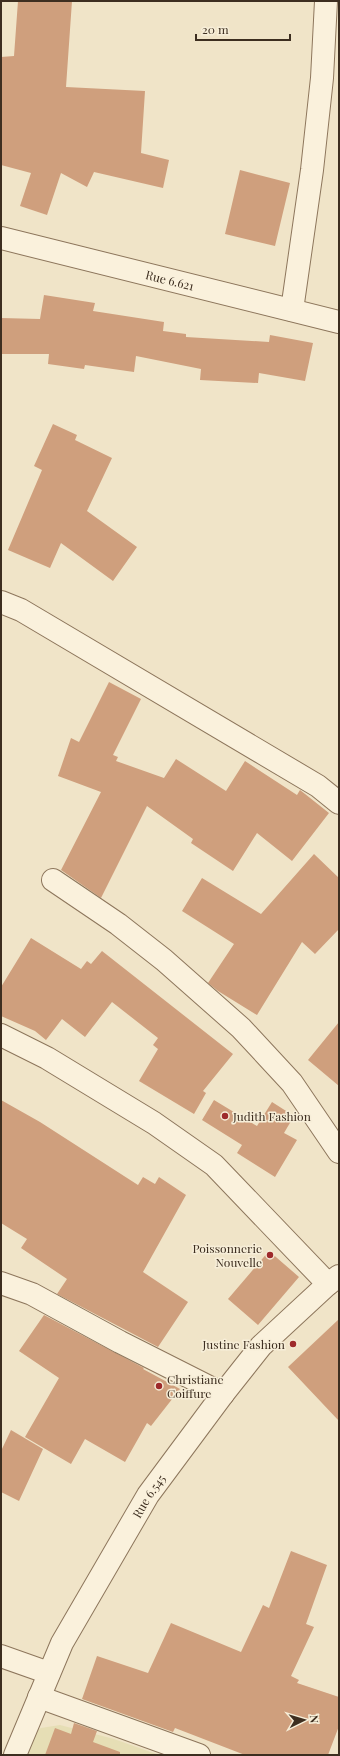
<svg xmlns="http://www.w3.org/2000/svg" width="340" height="1756" font-family="'Playfair Display',serif">
<style>
.farmland{fill:#e6deb5}
.building{fill:#cf9f7d}
.lines{fill:none;stroke-linecap:round;stroke-linejoin:round}
.minor-casing{stroke:#8d765c;stroke-width:24}
.tertiary-casing{stroke:#8d765c;stroke-width:24}
.minor{stroke:#faf1dc;stroke-width:22}
.tertiary{stroke:#faf1dc;stroke-width:22}
.poi-dot{fill:#9e2a2b;stroke:#f7eed8;stroke-width:1.5}
.labels{text-anchor:middle;dominant-baseline:central;stroke-width:3;stroke-linejoin:round;paint-order:stroke}
.street-label{font-size:12px;fill:#3d2e20;stroke:#f7eed8}
.poi-label{font-size:12px;fill:#3d2e20;stroke:#f7eed8;text-anchor:start}
</style>
<rect width="100%" height="100%" fill="#f0e4c8"/>
<path class="farmland" d="M 60,1725 L 114,1739 L 159,1755 L 28,1755 L 36,1731 L 41,1728 Z"/>
<path class="building" d="M 18,1 L 72,1 L 66,87 L 145,91 L 141,153 L 169,160 L 163,188 L 94,172 L 87,187 L 61,173 L 47,215 L 20,206 L 31,173 L 1,165 L 1,57 L 14,56 Z
M 240,170 L 290,183 L 275,246 L 225,234 Z
M 44,295 L 95,303 L 93,311 L 164,322 L 163,331 L 186,334 L 186,337 L 269,342 L 270,335 L 313,343 L 305,381 L 259,373 L 258,383 L 200,380 L 201,369 L 136,356 L 134,372 L 85,365 L 84,369 L 48,364 L 49,354 L 1,354 L 1,318 L 40,319 Z
M 53,424 L 77,435 L 75,440 L 112,458 L 87,511 L 137,547 L 113,581 L 61,543 L 50,568 L 8,550 L 42,470 L 34,466 Z
M 109,682 L 141,699 L 113,755 L 118,757 L 116,761 L 164,778 L 176,759 L 226,791 L 245,761 L 297,795 L 300,790 L 329,813 L 292,861 L 257,833 L 233,871 L 191,843 L 193,839 L 147,806 L 101,898 L 61,870 L 101,792 L 58,776 L 71,738 L 79,742 Z
M 314,854 L 339,878 L 339,929 L 315,954 L 302,942 L 257,1015 L 218,991 L 208,983 L 234,944 L 182,911 L 202,878 L 261,914 Z
M 31,938 L 81,969 L 87,961 L 91,964 L 102,951 L 233,1054 L 203,1091 L 206,1093 L 194,1114 L 139,1081 L 158,1049 L 153,1045 L 158,1038 L 112,1002 L 85,1037 L 62,1019 L 46,1040 L 35,1031 L 1,1016 L 1,987 Z
M 339,1022 L 339,1086 L 308,1060 Z
M 1,1100 L 40,1122 L 138,1185 L 143,1177 L 155,1184 L 159,1177 L 186,1195 L 143,1272 L 188,1302 L 158,1347 L 57,1294 L 67,1279 L 21,1248 L 27,1239 L 1,1223 Z
M 214,1100 L 257,1126 L 272,1102 L 294,1116 L 284,1133 L 297,1140 L 275,1177 L 237,1153 L 242,1145 L 202,1120 Z
M 269,1251 L 299,1277 L 258,1325 L 228,1299 Z
M 44,1315 L 144,1368 L 143,1369 L 180,1389 L 151,1426 L 147,1423 L 125,1462 L 85,1439 L 71,1464 L 25,1437 L 59,1378 L 19,1351 Z
M 339,1319 L 339,1421 L 288,1367 Z
M 11,1430 L 43,1449 L 19,1501 L 1,1492 L 1,1451 Z
M 291,1551 L 327,1565 L 306,1624 L 314,1627 L 291,1676 L 299,1680 L 297,1683 L 339,1697 L 339,1726 L 328,1755 L 245,1755 L 175,1728 L 173,1732 L 82,1699 L 97,1656 L 148,1673 L 171,1623 L 241,1652 L 263,1605 L 269,1608 Z
M 74,1723 L 97,1731 L 93,1742 L 120,1752 L 120,1755 L 45,1755 L 55,1728 L 71,1734 Z"/>
<g class="lines">
<defs>
<g id="minor">
<path id="s1" d="M 1,238 L 339,322"/>
<path d="M 292,310 L 312,170 L 322,78 L 326,1"/>
<path d="M 1,602 L 21,610 L 318,786 L 339,803"/>
<path d="M 53,880 L 118,924 L 164,960 L 241,1028 L 292,1083 L 339,1152"/>
<path d="M 1,1035 L 47,1058 L 154,1123 L 214,1165 L 328,1284"/>
<path d="M 1,1283 L 32,1294 L 120,1342 L 223,1394"/>
<path d="M 1,1656 L 49,1673"/>
<path d="M 39,1697 L 199,1755"/>
</g>
<g id="tertiary">
<path id="s2" d="M 15,1755 L 62,1643 L 148,1495 L 223,1394 L 261,1346 L 328,1284 L 339,1276"/>
</g>
</defs>
<use href="#minor" class="minor-casing"/>
<use href="#tertiary" class="tertiary-casing"/>
<use href="#minor" class="minor"/>
<use href="#tertiary" class="tertiary"/>
</g>
<g class="poi-dot">
<circle cx="225" cy="1116" r="4"/>
<circle cx="270" cy="1255" r="4"/>
<circle cx="293" cy="1344" r="4"/>
<circle cx="159" cy="1386" r="4"/>
</g>
<g class="labels">
<g class="street-label">
<text stroke="none"><textPath href="#s1" startOffset="174">Rue 6.621</textPath></text>
<text stroke="none"><textPath href="#s2" startOffset="292">Rue 6.545</textPath></text>
</g>
<g class="poi-label">
<text x="233" y="1116">Judith Fashion</text>
<text x="262" y="1248" text-anchor="end">Poissonnerie<tspan x="262" dy="14">Nouvelle</tspan></text>
<text x="285" y="1344" text-anchor="end">Justine Fashion</text>
<text x="167" y="1379">Christiane<tspan x="167" dy="14">Coiffure</tspan></text>
</g>
</g>
<rect width="340" height="1756" fill="none" stroke="#3d2e20" stroke-width="4"/>
<g transform="translate(304 1720) rotate(85)" stroke="#f7eed8" stroke-width="3" paint-order="stroke">
<path d="M0-3L7 15L0 10L-7 15Z" fill="#3d2e20"/>
<text y="-6" font-size="11" font-weight="bold" text-anchor="middle" fill="#3d2e20">N</text>
</g>
<path d="M196 34v6h94v-6" fill="none" stroke="#3d2e20" stroke-width="2"/>
<text x="202" y="34" font-size="12" fill="#3d2e20" stroke="#f7eed8" stroke-width="3" paint-order="stroke">20 m</text>
</svg>
